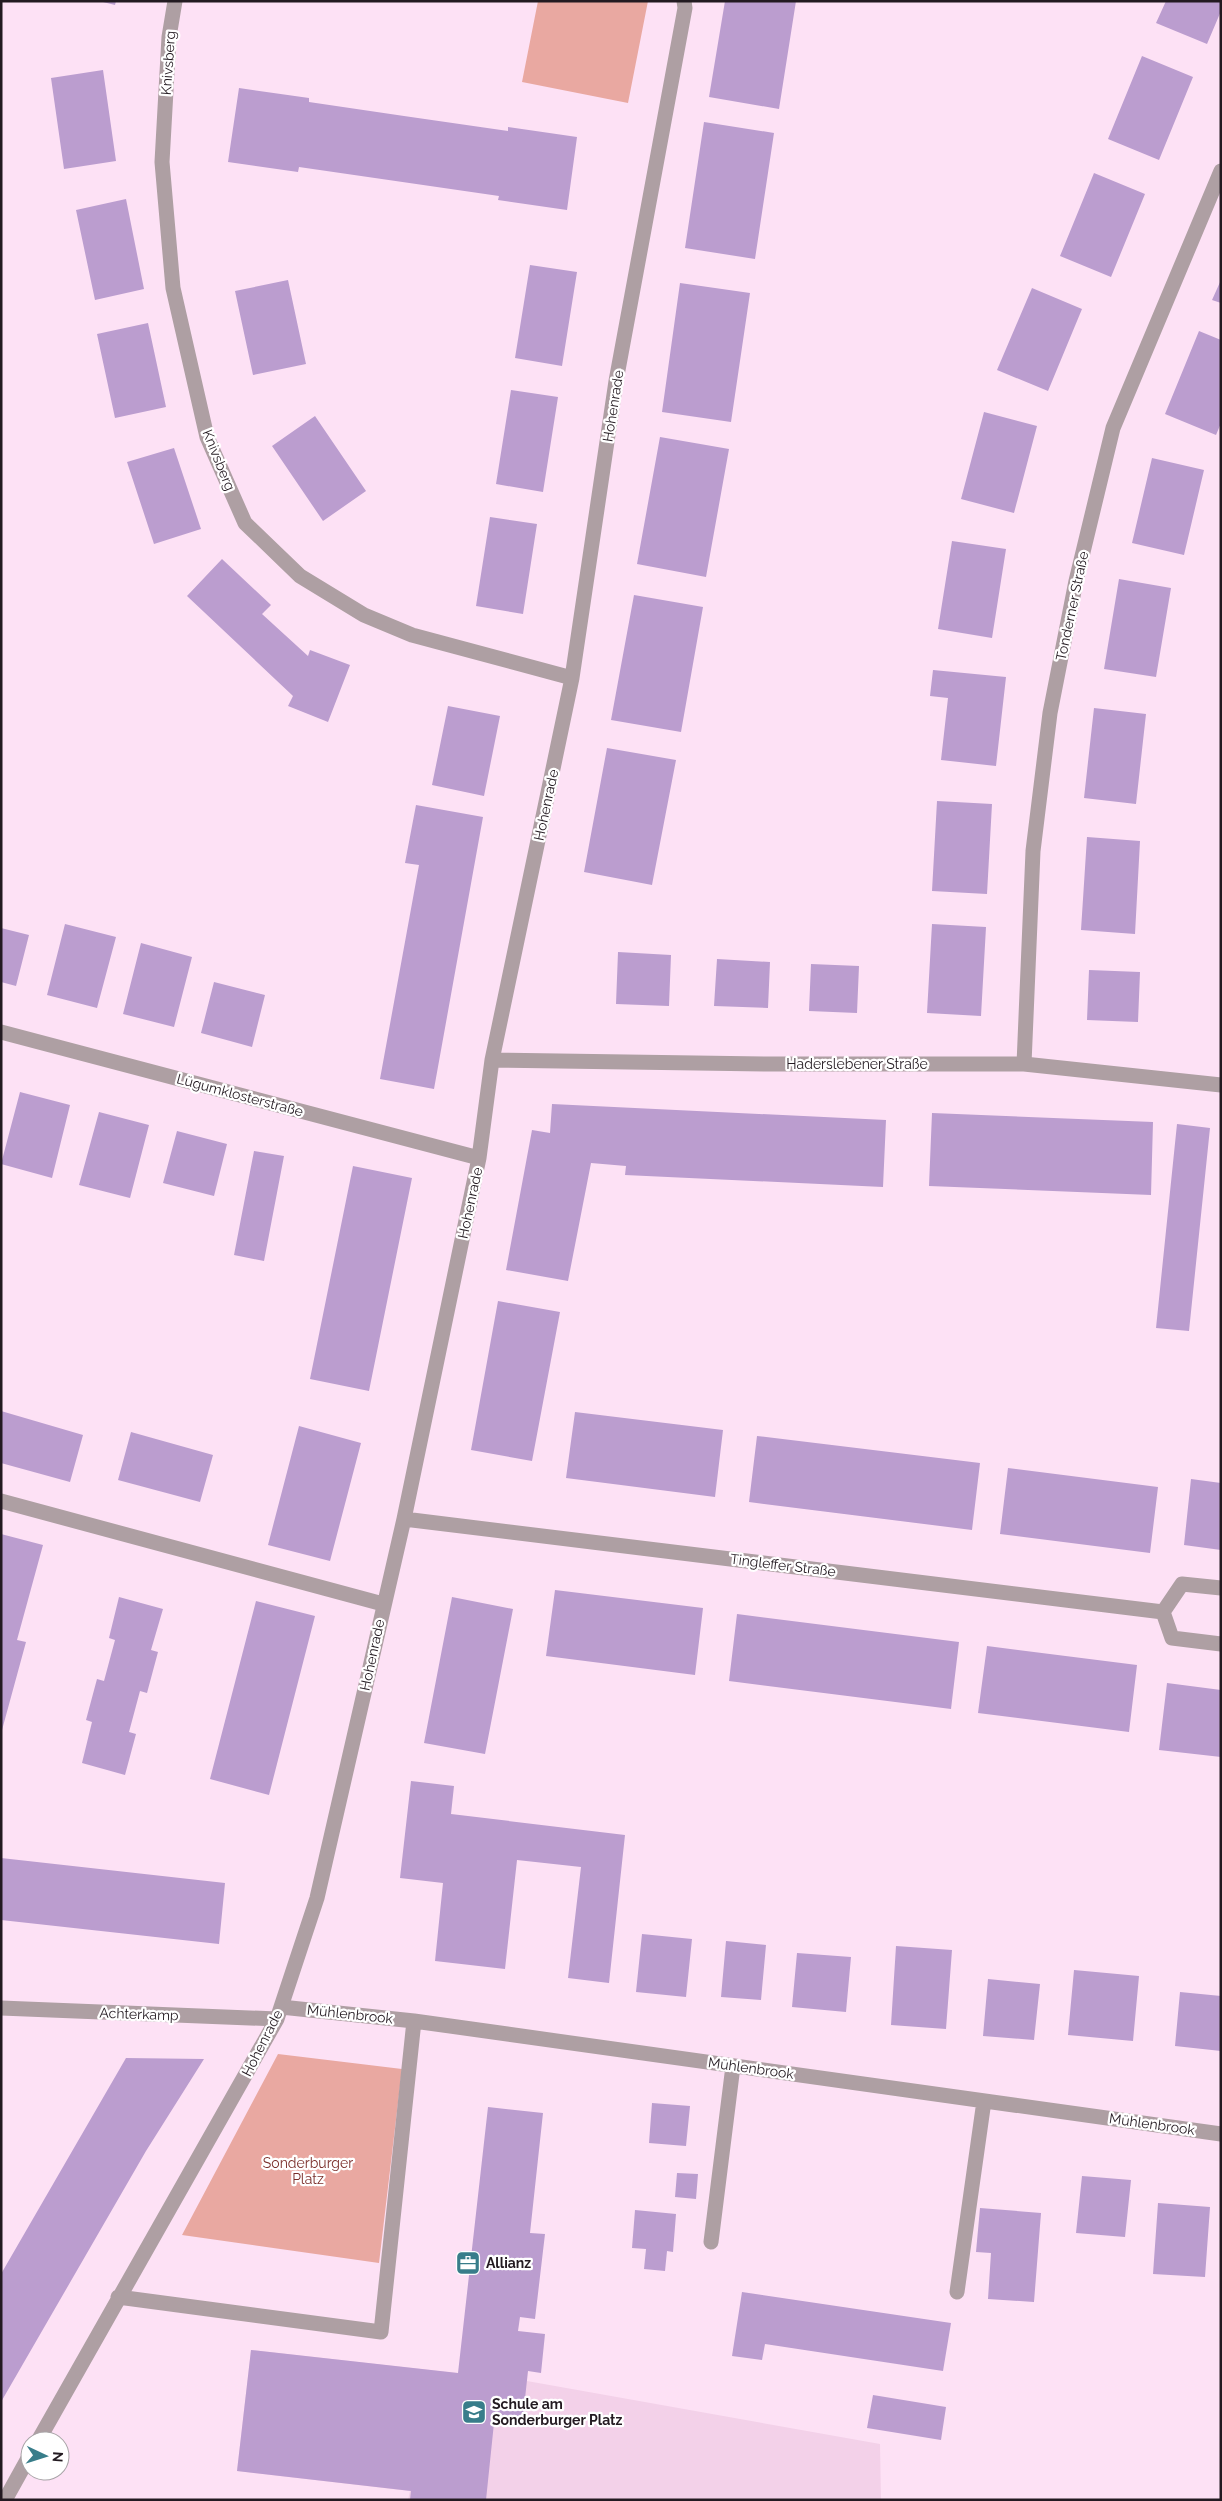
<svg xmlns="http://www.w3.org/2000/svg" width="1222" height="2501" font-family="Raleway,sans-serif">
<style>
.built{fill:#f3d1e9}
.park{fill:#e9a8a1}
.building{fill:#bb9dcf}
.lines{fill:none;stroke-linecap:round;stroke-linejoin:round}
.minor{stroke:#ae9fa3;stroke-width:15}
.labels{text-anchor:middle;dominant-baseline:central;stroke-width:4.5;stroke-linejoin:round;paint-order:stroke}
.street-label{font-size:14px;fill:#231a21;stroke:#fff}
.park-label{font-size:14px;fill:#7a2d29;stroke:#fff}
.poi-label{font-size:14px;font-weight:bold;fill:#231a21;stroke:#fff;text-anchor:start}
</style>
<rect width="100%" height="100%" fill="#fde1f5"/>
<path class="built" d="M 251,2350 L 527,2381 L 880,2444 L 881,2500 L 408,2500 L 410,2491 L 237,2471 Z"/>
<path class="park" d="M 538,1 L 648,1 L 628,103 L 522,82 Z
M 278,2054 L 402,2069 L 379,2263 L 182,2235 Z"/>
<path class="building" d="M 99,1 L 116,1 L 115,5 Z
M 725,1 L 796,1 L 779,109 L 709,97 Z
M 1166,1 L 1221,1 L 1221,11 L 1207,44 L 1156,23 Z
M 1142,56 L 1193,77 L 1159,160 L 1108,139 Z
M 103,70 L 116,161 L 64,169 L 51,78 Z
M 239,88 L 309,98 L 309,102 L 404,116 L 508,131 L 508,127 L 577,137 L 567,210 L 498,200 L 499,196 L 299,167 L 298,172 L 228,162 Z
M 704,122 L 774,133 L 755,259 L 685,248 Z
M 1094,173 L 1145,194 L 1111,277 L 1060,256 Z
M 126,199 L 144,289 L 95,300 L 76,210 Z
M 530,265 L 577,272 L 562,366 L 515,358 Z
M 288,280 L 306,364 L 253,375 L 235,291 Z
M 1221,280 L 1221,303 L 1212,300 Z
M 680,283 L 750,293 L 731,422 L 662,412 Z
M 1032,288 L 1082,309 L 1048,391 L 997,370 Z
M 148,323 L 166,407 L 115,418 L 97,334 Z
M 1199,331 L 1221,340 L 1221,423 L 1216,435 L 1165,414 Z
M 511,390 L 558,397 L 543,492 L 496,484 Z
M 984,412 L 1037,426 L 1014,513 L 961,499 Z
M 315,416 L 366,491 L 323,521 L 272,446 Z
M 660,437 L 729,449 L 706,577 L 637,564 Z
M 174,448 L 201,529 L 154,544 L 127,462 Z
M 1152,458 L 1204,470 L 1184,555 L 1132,543 Z
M 490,517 L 537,524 L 523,614 L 476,606 Z
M 952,541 L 1006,549 L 992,638 L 938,629 Z
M 222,559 L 271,605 L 262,614 L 308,656 L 310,650 L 350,665 L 328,722 L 288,706 L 293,696 L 187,596 Z
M 1119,579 L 1171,588 L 1156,677 L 1104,669 Z
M 634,595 L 703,607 L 681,732 L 611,720 Z
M 933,670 L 1006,677 L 996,766 L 941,760 L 948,698 L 930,696 Z
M 448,706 L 500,716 L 484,796 L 432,785 Z
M 1094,708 L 1146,714 L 1136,804 L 1084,798 Z
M 607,748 L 676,760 L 652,885 L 584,872 Z
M 937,801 L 992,804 L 987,894 L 932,891 Z
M 416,805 L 483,817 L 434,1089 L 380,1079 L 419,865 L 405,863 Z
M 1087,837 L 1140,841 L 1135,934 L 1081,930 Z
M 65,924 L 116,937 L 97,1008 L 47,995 Z
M 932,924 L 986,927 L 981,1016 L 927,1013 Z
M 1,928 L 29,935 L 16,986 L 1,982 Z
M 141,943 L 192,957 L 174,1027 L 123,1014 Z
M 618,952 L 671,955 L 669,1006 L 616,1004 Z
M 717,959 L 770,962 L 768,1008 L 714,1006 Z
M 811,964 L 859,966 L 857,1013 L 809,1011 Z
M 1089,970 L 1140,972 L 1138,1022 L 1087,1020 Z
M 214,982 L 265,995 L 252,1047 L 201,1033 Z
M 20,1092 L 70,1105 L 52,1178 L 1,1164 Z
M 552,1104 L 886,1120 L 883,1187 L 625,1175 L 626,1166 L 591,1163 L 568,1281 L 506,1270 L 532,1130 L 550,1133 Z
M 99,1112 L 149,1125 L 130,1198 L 79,1185 Z
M 932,1113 L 1153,1122 L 1151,1195 L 929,1186 Z
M 1177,1124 L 1210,1128 L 1189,1331 L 1156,1328 Z
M 177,1131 L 227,1144 L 214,1196 L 163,1183 Z
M 254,1151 L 284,1156 L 264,1261 L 234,1255 Z
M 353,1166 L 412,1178 L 369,1391 L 310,1379 Z
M 498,1301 L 560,1312 L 532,1461 L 471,1450 Z
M 1,1411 L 83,1435 L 70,1482 L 1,1463 Z
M 575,1412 L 723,1430 L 715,1497 L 566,1478 Z
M 299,1426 L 361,1443 L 330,1561 L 268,1545 Z
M 131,1432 L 213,1455 L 200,1502 L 118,1480 Z
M 757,1436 L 980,1463 L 972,1530 L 749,1502 Z
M 1008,1468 L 1158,1487 L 1150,1553 L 1000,1534 Z
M 1191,1479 L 1221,1483 L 1221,1550 L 1184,1545 Z
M 1,1534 L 43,1545 L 17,1640 L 26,1642 L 2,1730 Z
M 555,1590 L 703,1608 L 695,1675 L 546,1656 Z
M 119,1597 L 163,1609 L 151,1650 L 158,1652 L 147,1693 L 140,1691 L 129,1732 L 136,1734 L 125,1775 L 82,1763 L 92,1722 L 86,1720 L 97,1679 L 104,1681 L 115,1640 L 109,1638 Z
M 452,1597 L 513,1609 L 485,1754 L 424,1743 Z
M 256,1601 L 315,1616 L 269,1795 L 210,1779 Z
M 737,1614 L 959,1642 L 951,1709 L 729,1681 Z
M 987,1646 L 1137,1665 L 1129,1732 L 978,1713 Z
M 1167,1683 L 1221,1690 L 1221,1757 L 1159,1750 Z
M 411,1781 L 454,1786 L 451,1814 L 625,1835 L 609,1983 L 568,1978 L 581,1867 L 517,1860 L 505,1969 L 435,1961 L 443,1883 L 400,1878 Z
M 1,1858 L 225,1883 L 219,1944 L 1,1920 Z
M 642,1934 L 692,1939 L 686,1997 L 636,1992 Z
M 726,1941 L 766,1945 L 761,2000 L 721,1997 Z
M 896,1946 L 952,1950 L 946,2029 L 891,2025 Z
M 797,1953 L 851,1957 L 846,2012 L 792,2007 Z
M 1074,1970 L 1139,1976 L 1133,2041 L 1068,2035 Z
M 988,1979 L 1040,1984 L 1034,2040 L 983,2036 Z
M 1180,1992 L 1221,1996 L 1221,2051 L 1175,2046 Z
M 126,2058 L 204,2059 L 146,2151 L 1,2402 L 1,2274 Z
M 652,2103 L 690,2106 L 686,2146 L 649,2143 Z
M 488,2107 L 543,2113 L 530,2233 L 545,2234 L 535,2319 L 520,2317 L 518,2331 L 545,2334 L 541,2373 L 528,2371 L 522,2426 L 494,2423 L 486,2500 L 410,2500 L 411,2491 L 237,2471 L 251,2350 L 458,2373 Z
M 677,2173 L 698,2174 L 696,2199 L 675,2197 Z
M 1082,2176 L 1131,2180 L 1125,2237 L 1076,2233 Z
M 1158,2203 L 1210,2207 L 1205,2277 L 1153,2274 Z
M 980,2208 L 1041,2213 L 1034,2302 L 988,2299 L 991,2253 L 976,2252 Z
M 635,2210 L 676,2214 L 673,2252 L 667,2251 L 665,2271 L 644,2269 L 646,2249 L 632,2248 Z
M 742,2292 L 951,2323 L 943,2371 L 765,2344 L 762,2360 L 732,2356 Z
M 873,2395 L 946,2407 L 941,2440 L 867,2428 Z"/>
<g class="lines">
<path class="minor" d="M 175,1 L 169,37 L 162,162 L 173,288 L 207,437 L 245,523 L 300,576 L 364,615 L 412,635 L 572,678
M 1,1032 L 479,1158
M 492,1060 L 770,1064 L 1024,1064 L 1221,1085
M 1024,1064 L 1033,851 L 1050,713 L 1076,581 L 1113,428 L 1221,171
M 1,1501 L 383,1604
M 404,1519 L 1163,1612
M 1163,1612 L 1172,1638 L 1221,1644
M 1163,1612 L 1182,1584 L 1221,1588
M 281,2007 L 414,2021 L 1221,2134
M 1,2008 L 277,2019
M 711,2242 L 733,2066
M 957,2292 L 984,2101
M 118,2297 L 381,2332 L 414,2021
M 38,2441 L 277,2019 L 317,1898 L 404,1519 L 479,1158 L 492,1060 L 572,678 L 616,381 L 685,8 L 684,1
M 5,2500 L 30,2455"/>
</g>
<defs>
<symbol id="office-square" viewBox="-11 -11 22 22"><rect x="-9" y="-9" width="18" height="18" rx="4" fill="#387d8a" stroke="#fff"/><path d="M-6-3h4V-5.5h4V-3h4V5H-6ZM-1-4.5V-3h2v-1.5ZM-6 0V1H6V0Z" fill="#fff"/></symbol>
<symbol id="school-square" viewBox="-11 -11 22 22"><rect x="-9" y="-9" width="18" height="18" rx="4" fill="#387d8a" stroke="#fff"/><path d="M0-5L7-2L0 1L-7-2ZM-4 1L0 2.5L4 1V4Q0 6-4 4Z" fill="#fff"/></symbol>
</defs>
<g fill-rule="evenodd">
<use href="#office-square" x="454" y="2249" width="28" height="28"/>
<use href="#school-square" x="460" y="2398" width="28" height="28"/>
</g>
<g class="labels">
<g class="street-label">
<text transform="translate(168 63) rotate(-86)">Knivsberg</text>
<text transform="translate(613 406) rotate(-81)">Hohenrade</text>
<text transform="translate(219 460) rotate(68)">Knivsberg</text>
<text transform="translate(1072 606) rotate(-78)">Tonderner Straße</text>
<text transform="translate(546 805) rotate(-78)">Hohenrade</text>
<text x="857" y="1064">Haderslebener Straße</text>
<text transform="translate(240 1095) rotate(15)">Lügumklosterstraße</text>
<text transform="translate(470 1203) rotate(-78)">Hohenrade</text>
<text transform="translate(783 1565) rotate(7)">Tingleffer Straße</text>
<text transform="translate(372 1655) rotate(-78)">Hohenrade</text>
<text transform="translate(139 2014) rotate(2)">Achterkamp</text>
<text transform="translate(350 2014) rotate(6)">Mühlenbrook</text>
<text transform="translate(262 2043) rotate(-63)">Hohenrade</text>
<text transform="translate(751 2068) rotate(8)">Mühlenbrook</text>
<text transform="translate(1152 2124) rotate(8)">Mühlenbrook</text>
</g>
<g class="park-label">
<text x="308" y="2163">Sonderburger<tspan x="308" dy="16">Platz</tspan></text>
</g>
<g class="poi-label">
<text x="486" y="2263">Allianz</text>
<text x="492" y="2404">Schule am<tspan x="492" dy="16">Sonderburger Platz</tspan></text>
</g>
</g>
<rect width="1222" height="2501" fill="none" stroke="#231a21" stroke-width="5"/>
<g transform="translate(45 2456) rotate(94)"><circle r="24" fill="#ffffff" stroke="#a7a3a6"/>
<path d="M0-4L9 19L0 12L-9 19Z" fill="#387d8a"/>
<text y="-8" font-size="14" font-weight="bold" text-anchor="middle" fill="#231a21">N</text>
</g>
</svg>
